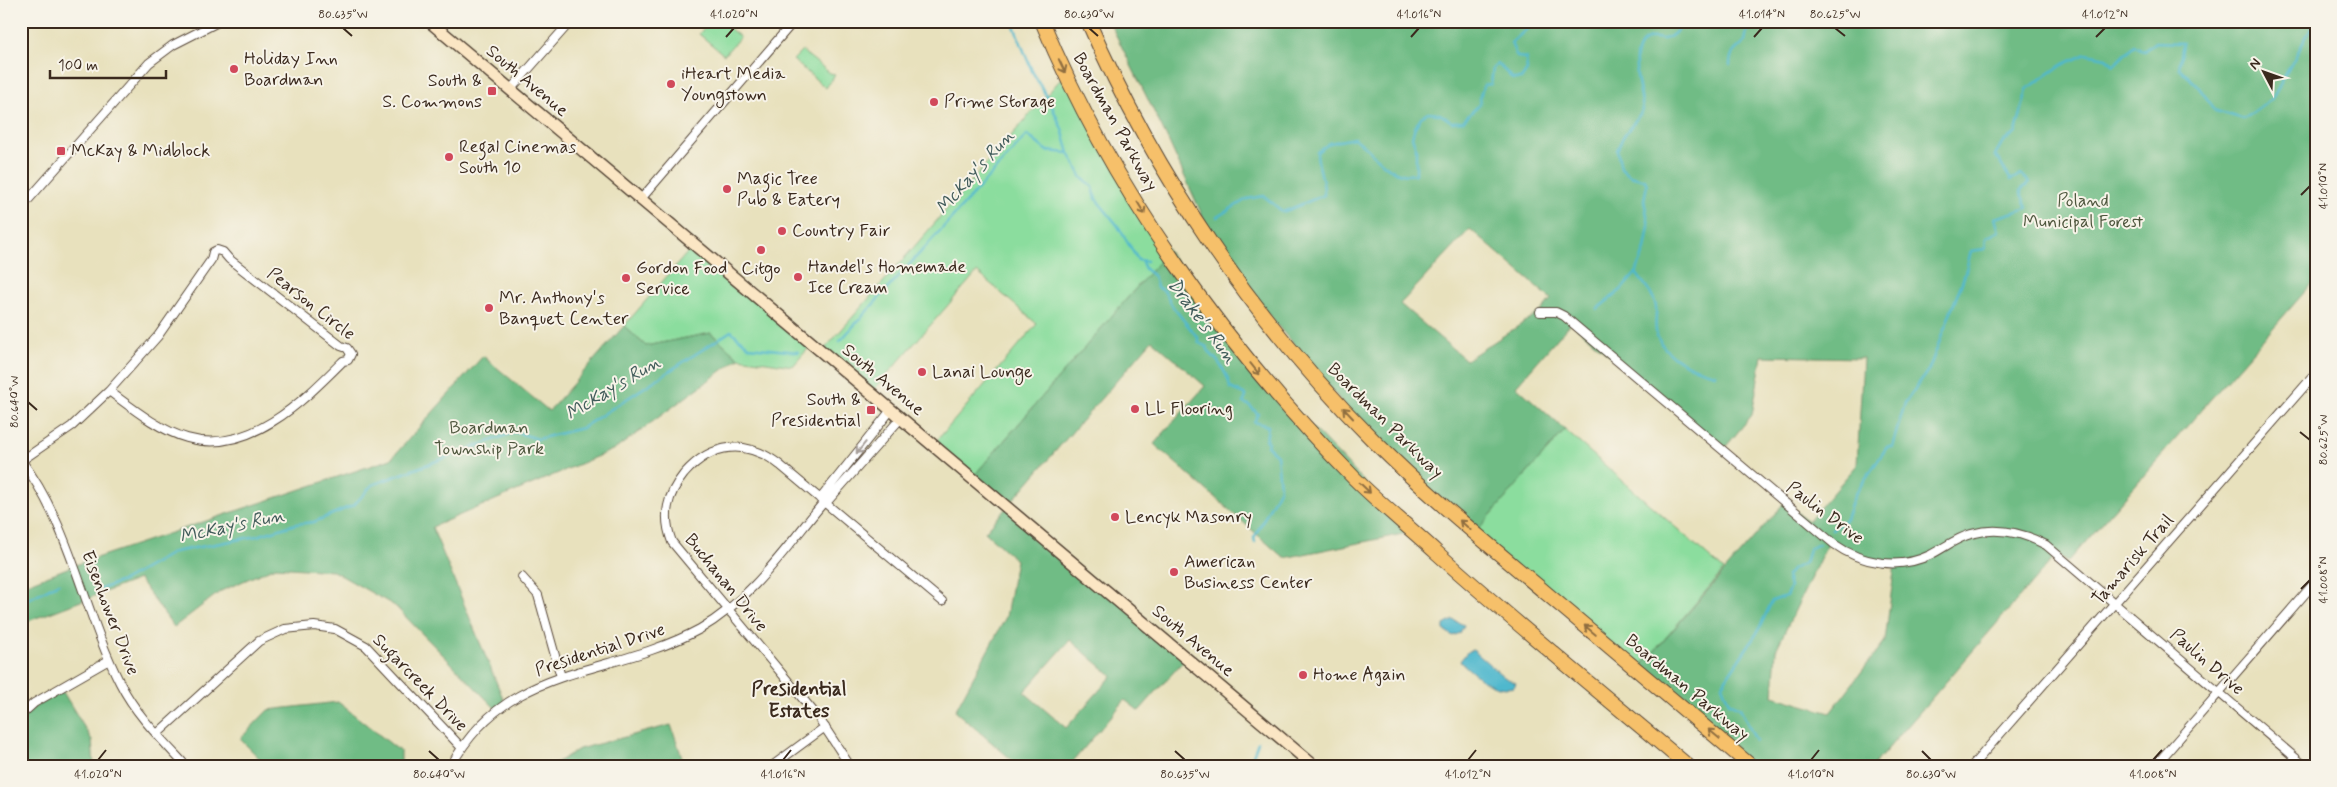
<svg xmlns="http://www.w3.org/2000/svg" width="2337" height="787" font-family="Mynerve,sans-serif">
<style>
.green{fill:#8bdd9e;stroke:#63845e}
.forest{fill:#70bc85;stroke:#567352;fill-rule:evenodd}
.water{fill:#4fb8cd;stroke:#457176}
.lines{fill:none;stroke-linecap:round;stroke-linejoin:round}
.stream{stroke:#4fb8cd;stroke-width:2.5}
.street-casing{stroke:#554536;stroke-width:10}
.secondary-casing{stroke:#554536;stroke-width:14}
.highway-casing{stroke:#554536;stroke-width:16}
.street{stroke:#fff;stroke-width:8}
.secondary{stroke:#fbe6c4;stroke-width:11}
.highway{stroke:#f6c06b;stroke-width:14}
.oneway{stroke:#8f6e41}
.oneway2{stroke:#a79f9a}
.ticks{fill:none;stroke:#3b2a1e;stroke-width:2}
.poi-dot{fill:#d1495b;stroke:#f7f3e8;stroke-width:2}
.labels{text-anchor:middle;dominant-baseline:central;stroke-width:4;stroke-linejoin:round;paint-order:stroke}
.poi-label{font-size:18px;fill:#3b2a1e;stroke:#f7f3e8;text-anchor:start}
.street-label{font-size:18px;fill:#3b2a1e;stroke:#f7f3e8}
.park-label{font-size:18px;fill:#4f573e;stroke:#f7f3e8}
.water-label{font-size:19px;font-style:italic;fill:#425c5b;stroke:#f7f3e8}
.neighbourhood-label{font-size:19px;font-weight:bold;fill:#3b2a1e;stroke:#f7f3e8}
.neatline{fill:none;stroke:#3b2a1e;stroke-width:2}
.ticks-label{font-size:12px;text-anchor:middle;fill:#3b2a1e}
</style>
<rect width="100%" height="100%" fill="#f7f3e8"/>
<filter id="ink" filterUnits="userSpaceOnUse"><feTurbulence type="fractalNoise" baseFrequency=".02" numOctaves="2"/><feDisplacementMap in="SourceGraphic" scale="10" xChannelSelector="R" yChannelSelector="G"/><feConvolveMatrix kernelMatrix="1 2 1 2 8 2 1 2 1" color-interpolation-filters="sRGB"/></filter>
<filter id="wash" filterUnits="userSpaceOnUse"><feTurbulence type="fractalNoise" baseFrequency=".0096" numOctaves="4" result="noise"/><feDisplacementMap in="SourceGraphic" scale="20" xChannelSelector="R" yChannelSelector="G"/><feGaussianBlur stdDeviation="1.12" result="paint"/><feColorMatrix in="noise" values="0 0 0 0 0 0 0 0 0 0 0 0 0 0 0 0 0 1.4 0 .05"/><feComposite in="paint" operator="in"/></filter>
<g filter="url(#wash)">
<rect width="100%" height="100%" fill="#e8e1bd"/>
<path class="green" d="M 710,21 L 721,21 L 740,37 L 724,55 L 699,34 Z
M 802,51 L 830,73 L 835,74 L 826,88 L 793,60 Z
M 1066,73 L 1168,251 L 972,478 L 933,445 L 1037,324 L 977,272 L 871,393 L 822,352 Z
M 694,245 L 812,344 L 793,366 L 739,358 L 711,333 L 646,346 L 624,326 Z
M 1565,430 L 1724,570 L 1638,670 L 1475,533 Z"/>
<path class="forest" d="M 1109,21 L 2316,21 L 2316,279 L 2068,562 L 2057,554 L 1873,766 L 1751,766 L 1638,670 L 1785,502 L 1808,521 L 1857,465 L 1863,358 L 1762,356 L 1752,415 L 1723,450 L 1571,323 L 1516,386 L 1565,430 L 1475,533 L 1375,442 L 1222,259 L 1169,142 ZM 1470,229 L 1551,299 L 1540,312 L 1466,360 L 1400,304 ZM 1829,540 C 1846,553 1873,563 1895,563 L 1885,641 L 1830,713 L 1773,696 L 1776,650 Z
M 1168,251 L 1248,361 L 1413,532 L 1284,558 L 1154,444 L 1205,386 L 1152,340 L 1007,507 L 1186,658 L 1139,711 L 1125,700 L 1069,766 L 1019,766 L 955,711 L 1006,617 L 1016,560 L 985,532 L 1007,507 L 972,478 ZM 1070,640 L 1112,676 L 1066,728 L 1024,692 Z
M 624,326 L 646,346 L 711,333 L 739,358 L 617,448 L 432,527 L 505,703 L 497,710 L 395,606 L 333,571 L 275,567 L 221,591 L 174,627 L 139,579 L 31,620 L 21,627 L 21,586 L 75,565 L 391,459 L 483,356 L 549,411 Z
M 63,692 L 92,740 L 94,766 L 21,766 L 21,720 L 34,707 Z
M 338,702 L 401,752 L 401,766 L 267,766 L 240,739 L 268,710 Z
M 671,725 L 685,766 L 551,766 L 579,749 Z"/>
<path class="water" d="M 1453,620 L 1464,625 L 1460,633 L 1453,636 L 1444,630 L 1444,625 Z
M 1473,650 L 1504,677 L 1516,683 L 1514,687 C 1492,692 1474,674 1460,661 L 1468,651 Z"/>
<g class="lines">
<path class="stream" d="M 1012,21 L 1032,71 L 1050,102 L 1062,129 L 1069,153
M 1730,65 C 1730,51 1737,50 1745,41 L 1749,21
M 1217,217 L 1247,199 L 1264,196 L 1283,212 L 1324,195 C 1325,179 1317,167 1317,152 L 1330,143 L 1354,138 C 1374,150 1388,180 1416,174 L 1416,148 L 1412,137 L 1415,127 L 1421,117 L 1428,113 L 1440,114 L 1452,122 L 1463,121 L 1480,104 L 1480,96 L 1484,85 L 1491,84 L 1493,68 L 1498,64 L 1513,79 L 1521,79 L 1527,70 L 1526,58 L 1517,57 L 1511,43 L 1536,21
M 1142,262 L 1145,269 L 1154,276 L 1157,287 L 1164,291 L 1173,307 L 1198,338 L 1199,343 L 1207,347 C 1209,354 1215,357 1219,363 C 1224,370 1229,378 1230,388 L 1244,394 L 1246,397 L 1243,403 L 1249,405 L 1258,414 L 1254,422 L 1268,426 L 1266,441 L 1268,442 L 1267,446 L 1277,455 L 1280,488 L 1254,538 L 1255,542
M 1636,273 C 1643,283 1654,294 1656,307 C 1657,317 1653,328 1658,338 C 1668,359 1694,369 1715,374
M 1597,309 L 1621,290 L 1636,273 L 1645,249 L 1649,226 L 1644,200 L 1647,185 L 1645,180 L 1630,176 L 1621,168 L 1617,150 L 1623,137 L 1643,110 C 1642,91 1623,46 1651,38 C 1656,37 1659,39 1663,39 C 1673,38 1679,28 1684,21
M 840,341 L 1027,135 L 1047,151 L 1069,153 L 1082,178 L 1093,187 L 1096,199 L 1118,226 L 1138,260 L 1147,261
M 1832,529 L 1846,519 L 1855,494 L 1887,447 L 1892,447 L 1905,403 L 1929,369 L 1964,277 L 1971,251 L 1985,249 L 1986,238 L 1999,231 L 1995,218 L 2027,208 L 2020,191 L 2029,182 L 2021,174 L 2011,180 L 1995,155 L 2002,143 L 2016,132 L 2027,89 L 2060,66 L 2086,54 L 2106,58 L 2114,65 L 2134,45 L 2144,51 L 2155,42 L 2183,43 L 2179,68 L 2197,85 L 2216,111 L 2244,119 L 2272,99 L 2315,21
M 101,589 L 125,580 L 174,552 L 257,536 L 296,524 L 314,522 L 354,505 L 372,485 L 515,432 L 538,439 L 582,428 L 731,331 L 749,347 L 798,352
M 21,603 L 59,583
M 1756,741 L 1740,708 L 1729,703 L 1722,685 L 1757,633 L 1772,601 L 1786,596 L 1790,587 L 1787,576 L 1793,569 L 1805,563 L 1809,549 L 1819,544
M 1252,766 L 1252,758 L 1258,742"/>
</g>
</g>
<g filter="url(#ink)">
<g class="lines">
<defs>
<path id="street" d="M 510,90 L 571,21
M 641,199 L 794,21
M 21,208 L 149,63 L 173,45 L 220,21
M 217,250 L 223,252 L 229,259 L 341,346 L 347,348 L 351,354 L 348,360 L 343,361 C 304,400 249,456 187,438 C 159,430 132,408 109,391 L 158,336 L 211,260 L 213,252 Z
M 1540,312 L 1556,312 L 1564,316 L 1834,544 C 1862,564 1899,570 1930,555 C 1944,548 1956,538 1971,534 C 1997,527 2022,532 2046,545 L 2305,766
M 21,460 C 71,527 83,610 120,683 C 136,715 162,740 186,766
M 21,461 L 72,426 L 109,391
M 820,499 L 891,410
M 826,503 L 901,418
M 522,577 L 538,595 L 561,677
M 21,715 L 34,703 L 109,660
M 157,734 L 259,641 L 285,629 L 314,626 L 335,629 L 366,646 L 462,748
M 451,766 C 508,661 608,679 700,629 C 751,600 787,546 824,502
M 772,766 L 825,727
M 850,766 L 818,717 L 672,542 C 662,516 667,495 684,474 C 712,442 747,439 780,465 L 942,601
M 1972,766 L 2316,373
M 2155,766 L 2316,581"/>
<path id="secondary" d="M 429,21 L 1314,766"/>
<path id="highway" d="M 1042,21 C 1112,190 1226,348 1354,478 C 1380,504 1409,527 1436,552 C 1518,626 1604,695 1688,766
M 1088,21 C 1156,177 1255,322 1375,442 C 1429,496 1488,544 1546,593 C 1614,651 1683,708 1751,766"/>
</defs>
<use href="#street" class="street-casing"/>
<use href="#secondary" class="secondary-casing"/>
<use href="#highway" class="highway-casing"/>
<use href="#street" class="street"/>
<use href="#secondary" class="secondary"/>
<use href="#highway" class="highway"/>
</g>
<defs><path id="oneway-shaft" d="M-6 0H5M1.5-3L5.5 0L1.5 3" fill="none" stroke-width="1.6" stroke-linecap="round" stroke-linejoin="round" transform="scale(1.25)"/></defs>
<g class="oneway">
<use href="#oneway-shaft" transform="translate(1062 66) rotate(65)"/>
<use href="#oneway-shaft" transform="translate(1141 208) rotate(59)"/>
<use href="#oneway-shaft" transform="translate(1255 369) rotate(51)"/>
<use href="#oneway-shaft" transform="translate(1348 413) rotate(-133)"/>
<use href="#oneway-shaft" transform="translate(1365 488) rotate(44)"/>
<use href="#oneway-shaft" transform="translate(1465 525) rotate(-138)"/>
<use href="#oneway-shaft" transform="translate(1590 630) rotate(-140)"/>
<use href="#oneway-shaft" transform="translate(1714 734) rotate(-140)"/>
</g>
<use class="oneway2" href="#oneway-shaft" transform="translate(861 448) rotate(129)"/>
</g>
<path class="ticks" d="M 343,28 L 352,36M 1089,28 L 1098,36M 1835,28 L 1845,36M 726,37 L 734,28M 1411,37 L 1419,28M 1754,37 L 1762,28M 2096,37 L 2105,28M 2301,195 L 2310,186M 28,402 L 37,410M 2300,432 L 2310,440M 2301,589 L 2310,580M 429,751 L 439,760M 1175,751 L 1185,760M 1922,751 L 1931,760M 98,760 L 106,750M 783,760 L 791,750M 1468,760 L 1476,750M 1811,760 L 1819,750M 2153,760 L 2162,750"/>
<g class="poi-dot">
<circle cx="234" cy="69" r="5"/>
<circle cx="671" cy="84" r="5"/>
<rect x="487" y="86" width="10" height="10" rx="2.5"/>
<circle cx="934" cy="102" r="5"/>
<rect x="56" y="146" width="10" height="10" rx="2.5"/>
<circle cx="449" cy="157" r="5"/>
<circle cx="727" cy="189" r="5"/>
<circle cx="782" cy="231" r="5"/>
<circle cx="761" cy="250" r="5"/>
<circle cx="798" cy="277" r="5"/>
<circle cx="626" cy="278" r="5"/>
<circle cx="489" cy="308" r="5"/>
<circle cx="922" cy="372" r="5"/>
<circle cx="1135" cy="409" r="5"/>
<rect x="866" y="405" width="10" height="10" rx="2.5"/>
<circle cx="1115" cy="517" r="5"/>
<circle cx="1174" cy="572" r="5"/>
<circle cx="1303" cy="675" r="5"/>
</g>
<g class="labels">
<g class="poi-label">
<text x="244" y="59">Holiday Inn<tspan x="244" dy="21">Boardman</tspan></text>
<text x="681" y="74">iHeart Media<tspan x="681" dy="21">Youngstown</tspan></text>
<text x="482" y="81" text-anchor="end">South &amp;<tspan x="482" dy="21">S. Commons</tspan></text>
<text x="944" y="102">Prime Storage</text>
<text x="459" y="147">Regal Cinemas<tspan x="459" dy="21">South 10</tspan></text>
<text x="71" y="151">McKay &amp; Midblock</text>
<text x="737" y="179">Magic Tree<tspan x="737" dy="21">Pub &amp; Eatery</tspan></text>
<text x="792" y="231">Country Fair</text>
<text x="808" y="267">Handel's Homemade<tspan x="808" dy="21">Ice Cream</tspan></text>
<text x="636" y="268">Gordon Food<tspan x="636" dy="21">Service</tspan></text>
<text x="761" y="269" text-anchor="middle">Citgo</text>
<text x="499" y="298">Mr. Anthony's<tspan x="499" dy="21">Banquet Center</tspan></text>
<text x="932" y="372">Lanai Lounge</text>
<text x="861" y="400" text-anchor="end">South &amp;<tspan x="861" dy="21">Presidential</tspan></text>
<text x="1145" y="409">LL Flooring</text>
<text x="1125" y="517">Lencyk Masonry</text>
<text x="1184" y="562">American<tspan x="1184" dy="21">Business Center</tspan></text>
<text x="1313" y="675">Home Again</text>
</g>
<g class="street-label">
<text transform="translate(527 81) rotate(40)">South Avenue</text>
<text transform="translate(1115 122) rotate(61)">Boardman Parkway</text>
<text transform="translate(311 304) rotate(38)">Pearson Circle</text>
<text transform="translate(883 380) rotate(40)">South Avenue</text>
<text transform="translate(1385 421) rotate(45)">Boardman Parkway</text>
<text transform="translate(1825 513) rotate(37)">Paulin Drive</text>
<text transform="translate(2133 560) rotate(-49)">Tamarisk Trail</text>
<text transform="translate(726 583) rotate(51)">Buchanan Drive</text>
<text transform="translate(110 613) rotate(69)">Eisenhower Drive</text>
<text transform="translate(1193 641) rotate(40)">South Avenue</text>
<text transform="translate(600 650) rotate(-18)">Presidential Drive</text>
<text transform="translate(2207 662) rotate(41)">Paulin Drive</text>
<text transform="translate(420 683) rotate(46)">Sugarcreek Drive</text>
<text transform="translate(1687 688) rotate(40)">Boardman Parkway</text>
</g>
<g class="park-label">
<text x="2083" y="201">Poland<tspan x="2083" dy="21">Municipal Forest</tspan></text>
<text x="489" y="428">Boardman<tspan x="489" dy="21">Township Park</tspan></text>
</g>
<g class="water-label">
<text transform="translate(975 172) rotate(-48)">McKay's Run</text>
<text transform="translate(1202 321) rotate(53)">Drake's Run</text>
<text transform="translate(613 388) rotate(-31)">McKay's Run</text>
<text transform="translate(232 526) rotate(-12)">McKay's Run</text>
</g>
<g class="neighbourhood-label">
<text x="799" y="689">Presidential<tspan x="799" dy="22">Estates</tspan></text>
</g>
</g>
<rect width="2337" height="787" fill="none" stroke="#f7f3e8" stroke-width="55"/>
<g transform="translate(2264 72) rotate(311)" stroke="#f7f3e8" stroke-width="4" paint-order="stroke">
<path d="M0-4L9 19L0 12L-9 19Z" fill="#3b2a1e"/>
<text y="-8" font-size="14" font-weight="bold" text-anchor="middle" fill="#3b2a1e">N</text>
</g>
<path d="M50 70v8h116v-8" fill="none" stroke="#3b2a1e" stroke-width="2.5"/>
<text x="58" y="70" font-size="15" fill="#3b2a1e" stroke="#f7f3e8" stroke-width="4" paint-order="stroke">100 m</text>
<rect x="28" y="28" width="2282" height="732" class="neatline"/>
<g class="ticks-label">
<text x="343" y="18">80.635°W</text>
<text x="734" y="18">41.020°N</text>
<text x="1089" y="18">80.630°W</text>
<text x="1419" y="18">41.016°N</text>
<text x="1762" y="18">41.014°N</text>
<text x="1835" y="18">80.625°W</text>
<text x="2105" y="18">41.012°N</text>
<text transform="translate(2323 186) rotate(-90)" y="4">41.010°N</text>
<text transform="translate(14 402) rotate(-90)" y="4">80.640°W</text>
<text transform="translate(2323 440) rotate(-90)" y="4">80.625°W</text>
<text transform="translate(2323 580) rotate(-90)" y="4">41.008°N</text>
<text x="98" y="778">41.020°N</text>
<text x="439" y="778">80.640°W</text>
<text x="783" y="778">41.016°N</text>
<text x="1185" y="778">80.635°W</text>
<text x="1468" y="778">41.012°N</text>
<text x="1811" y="778">41.010°N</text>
<text x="1931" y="778">80.630°W</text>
<text x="2153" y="778">41.008°N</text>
</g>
</svg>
